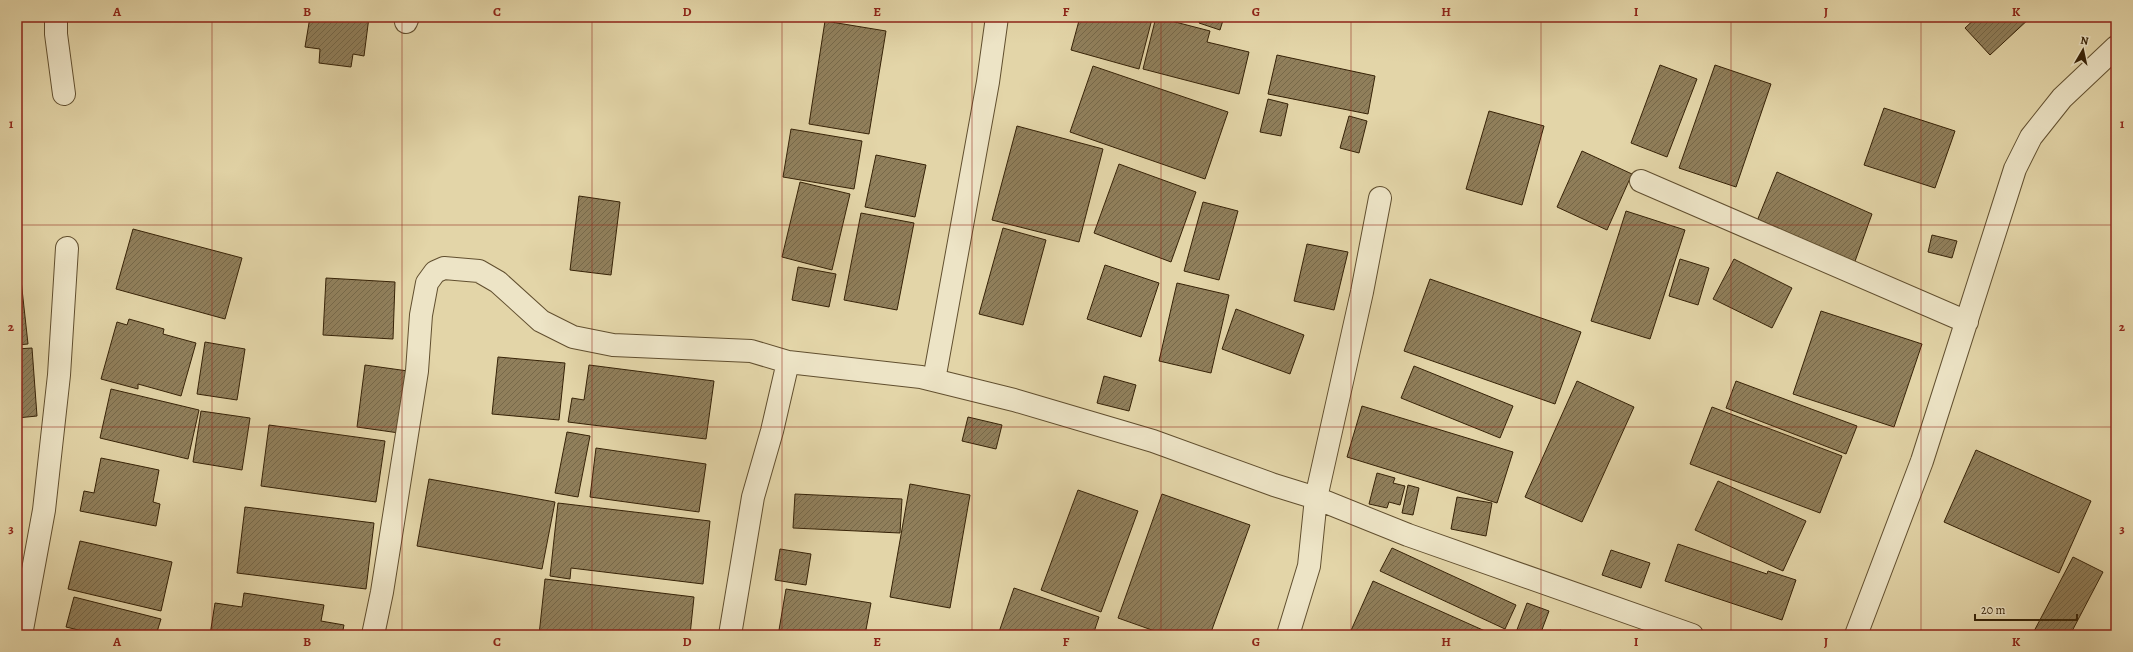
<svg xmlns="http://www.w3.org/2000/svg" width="2133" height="652" font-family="Alegreya,serif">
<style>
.building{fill:url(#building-hatch);stroke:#362207}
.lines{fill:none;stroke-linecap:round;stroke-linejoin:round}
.street-casing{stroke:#614f2f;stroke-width:24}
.street{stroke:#ede4c6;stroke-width:22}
.grid{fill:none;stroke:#8f2418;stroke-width:1;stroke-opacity:0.55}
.neatline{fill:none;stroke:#8f2418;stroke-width:1.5}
.grid-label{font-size:13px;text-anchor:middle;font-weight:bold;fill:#8f2418}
</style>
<defs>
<pattern id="building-hatch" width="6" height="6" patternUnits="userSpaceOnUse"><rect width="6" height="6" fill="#907f5b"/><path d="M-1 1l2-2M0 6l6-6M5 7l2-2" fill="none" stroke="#766849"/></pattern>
</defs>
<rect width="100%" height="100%" fill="#e3d5a8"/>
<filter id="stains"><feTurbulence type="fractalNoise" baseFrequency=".005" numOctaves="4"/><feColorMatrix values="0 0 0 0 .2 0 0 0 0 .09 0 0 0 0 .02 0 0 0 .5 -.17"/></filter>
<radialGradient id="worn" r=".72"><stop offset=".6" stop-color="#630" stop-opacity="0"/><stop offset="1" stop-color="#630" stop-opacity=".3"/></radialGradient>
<path class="building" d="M 310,17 L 369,17 L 364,56 L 353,54 L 351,67 L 319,63 L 320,49 L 305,47 Z
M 1040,17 L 1060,17 L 1059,20 Z
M 1080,17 L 1146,17 L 1152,19 L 1139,69 L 1071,50 Z
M 1156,17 L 1210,31 L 1207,42 L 1249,52 L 1239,94 L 1143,69 Z
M 1201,17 L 1224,17 L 1220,30 L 1199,23 Z
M 1977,17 L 2031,17 L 1990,55 L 1965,28 Z
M 825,21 L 886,31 L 869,134 L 809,124 Z
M 1277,55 L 1375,76 L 1368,114 L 1268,94 Z
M 1660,65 L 1697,79 L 1667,157 L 1631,143 Z
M 1715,65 L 1771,84 L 1736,187 L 1679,168 Z
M 1093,66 L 1228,112 L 1205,179 L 1070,132 Z
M 1268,99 L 1288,104 L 1281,136 L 1260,132 Z
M 1884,108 L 1955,131 L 1935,188 L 1864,165 Z
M 1489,111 L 1544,126 L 1522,205 L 1466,189 Z
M 1349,116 L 1367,121 L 1359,153 L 1340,148 Z
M 1017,126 L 1103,149 L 1079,242 L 992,220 Z
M 791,129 L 862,141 L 854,189 L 783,177 Z
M 1582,151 L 1632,174 L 1607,230 L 1557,207 Z
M 876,155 L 926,165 L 915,217 L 865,207 Z
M 1119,164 L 1196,192 L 1171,262 L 1094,233 Z
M 1777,172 L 1872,214 L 1854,264 L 1757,221 Z
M 800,182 L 850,194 L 832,270 L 782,257 Z
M 579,196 L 620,202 L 611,275 L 570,270 Z
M 1203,202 L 1238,211 L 1219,280 L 1184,271 Z
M 1626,211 L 1685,230 L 1650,339 L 1591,321 Z
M 861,213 L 914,223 L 897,310 L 844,300 Z
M 1003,228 L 1046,240 L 1023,325 L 979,314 Z
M 133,229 L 242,258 L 225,319 L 116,289 Z
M 1932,235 L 1957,241 L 1952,258 L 1928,252 Z
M 1307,244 L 1348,252 L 1334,310 L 1294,301 Z
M 1680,259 L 1709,268 L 1698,305 L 1669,296 Z
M 1734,259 L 1792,288 L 1772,328 L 1713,299 Z
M 1105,265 L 1159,283 L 1141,337 L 1087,319 Z
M 798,267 L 836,274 L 829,307 L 792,300 Z
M 326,278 L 395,282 L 393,339 L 323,335 Z
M 1430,279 L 1581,332 L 1555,404 L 1404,351 Z
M 21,280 L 28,344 L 17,345 L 17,281 Z
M 1177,283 L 1229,295 L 1211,373 L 1159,361 Z
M 1236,309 L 1304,335 L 1290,374 L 1222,349 Z
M 1821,311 L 1922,344 L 1894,427 L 1793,394 Z
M 129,319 L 164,329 L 163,334 L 196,343 L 181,396 L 138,384 L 138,389 L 101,379 L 117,322 L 127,325 Z
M 205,342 L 245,349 L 237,400 L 197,394 Z
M 32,348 L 37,416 L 17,418 L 17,349 Z
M 498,357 L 565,363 L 559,420 L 492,414 Z
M 365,365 L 408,371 L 399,433 L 357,427 Z
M 589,365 L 714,381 L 706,439 L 568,422 L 572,398 L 584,400 Z
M 1414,366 L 1513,406 L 1500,438 L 1401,398 Z
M 1104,376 L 1136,385 L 1129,411 L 1097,403 Z
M 1577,381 L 1634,407 L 1582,522 L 1525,497 Z
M 1736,381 L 1857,426 L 1846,454 L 1726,408 Z
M 111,389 L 199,410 L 188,459 L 100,438 Z
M 1362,406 L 1513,452 L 1497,503 L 1347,457 Z
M 1712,407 L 1842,456 L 1820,513 L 1690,464 Z
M 201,411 L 250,418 L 242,470 L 193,462 Z
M 968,417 L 1002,425 L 996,449 L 962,441 Z
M 269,425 L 385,441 L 376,502 L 261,486 Z
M 567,432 L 590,436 L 578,497 L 555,493 Z
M 596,448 L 706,464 L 699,512 L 590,497 Z
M 1976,450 L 2091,501 L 2059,573 L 1944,522 Z
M 101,458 L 159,470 L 153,502 L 160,504 L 156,526 L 80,511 L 84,491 L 94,493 Z
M 1377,473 L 1395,478 L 1393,483 L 1405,486 L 1400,505 L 1389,502 L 1387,508 L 1369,504 Z
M 429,479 L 555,502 L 542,569 L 417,546 Z
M 1718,481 L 1806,521 L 1783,571 L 1695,530 Z
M 910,484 L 970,495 L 950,608 L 890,597 Z
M 1408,485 L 1419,488 L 1413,515 L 1402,513 Z
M 1078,490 L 1138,511 L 1101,612 L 1041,590 Z
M 795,494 L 902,499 L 900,533 L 793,528 Z
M 1162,494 L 1250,525 L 1210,635 L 1166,635 L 1118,618 Z
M 1457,497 L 1492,503 L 1486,536 L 1451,529 Z
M 558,503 L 710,521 L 703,584 L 571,568 L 570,579 L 550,576 Z
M 245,507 L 374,523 L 366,589 L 237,573 Z
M 80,541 L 172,562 L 161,611 L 68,589 Z
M 1678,544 L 1767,574 L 1768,571 L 1796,580 L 1782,620 L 1665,581 Z
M 1392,548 L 1516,605 L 1505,629 L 1380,571 Z
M 780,549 L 811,554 L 806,585 L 775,580 Z
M 1611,550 L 1650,563 L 1641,588 L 1602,575 Z
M 2073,557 L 2103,572 L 2070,635 L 2032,635 Z
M 545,579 L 694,597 L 690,635 L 539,635 Z
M 1373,581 L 1494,635 L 1349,635 Z
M 1014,588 L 1099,617 L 1093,635 L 998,635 Z
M 786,589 L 871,603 L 865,635 L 805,635 L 779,630 Z
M 244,593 L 324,605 L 321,621 L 344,625 L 342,635 L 210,635 L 215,603 L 242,607 Z
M 74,597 L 161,619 L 156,635 L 99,635 L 66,627 Z
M 1527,603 L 1549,611 L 1540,635 L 1515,635 Z
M 1560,630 L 1572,635 L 1557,635 Z"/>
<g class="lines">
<defs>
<path id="street" d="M 56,17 L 56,34 L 64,94
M 406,22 L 408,17
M 1641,181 L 1967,322
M 934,380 L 988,82 L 997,17
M 21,635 L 44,510 L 59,375 L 67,248
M 373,635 L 382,592 L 417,371 L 421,315 L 427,283 L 435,272 L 444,268 L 479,271 L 498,282 L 541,321 L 573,337 L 613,345 L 751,351 L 788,362 L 921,377 L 1014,400 L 1153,441 L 1274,485 L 1316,498 L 1408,535 L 1692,635
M 730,635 L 753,497 L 772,431 L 788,362
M 1288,635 L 1309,566 L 1316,498 L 1362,292 L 1380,198
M 1856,635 L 1922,461 L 2015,169 L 2031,137 L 2062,98 L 2116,47"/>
</defs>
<use href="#street" class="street-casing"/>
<use href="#street" class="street"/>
</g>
<path class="grid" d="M 212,17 L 212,635M 402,17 L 402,635M 592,17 L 592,635M 782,17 L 782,635M 972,17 L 972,635M 1161,17 L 1161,635M 1351,17 L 1351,635M 1541,17 L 1541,635M 1731,17 L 1731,635M 1921,17 L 1921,635M 17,225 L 2116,225M 17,427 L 2116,427"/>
<rect width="2133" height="652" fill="none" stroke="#e3d5a8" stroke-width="44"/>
<g transform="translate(2083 50) rotate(9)" stroke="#ede4c6" stroke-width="3" paint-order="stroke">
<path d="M0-3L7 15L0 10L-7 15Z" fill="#362207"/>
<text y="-6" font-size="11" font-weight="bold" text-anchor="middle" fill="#362207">N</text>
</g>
<path d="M1975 614v6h102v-6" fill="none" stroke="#362207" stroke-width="2"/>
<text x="1981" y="614" font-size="12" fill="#362207" stroke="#ede4c6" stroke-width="3" paint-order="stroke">20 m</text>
<rect x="22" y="22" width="2089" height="608" class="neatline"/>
<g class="grid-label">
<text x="117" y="16">A</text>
<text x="307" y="16">B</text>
<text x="497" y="16">C</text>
<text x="687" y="16">D</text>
<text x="877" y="16">E</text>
<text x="1066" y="16">F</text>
<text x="1256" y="16">G</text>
<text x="1446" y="16">H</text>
<text x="1636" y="16">I</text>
<text x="1826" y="16">J</text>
<text x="2016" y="16">K</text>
<text x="11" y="128">1</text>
<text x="2122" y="128">1</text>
<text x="11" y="331">2</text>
<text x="2122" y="331">2</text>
<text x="11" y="533">3</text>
<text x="2122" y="533">3</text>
<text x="117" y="646">A</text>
<text x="307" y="646">B</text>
<text x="497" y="646">C</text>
<text x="687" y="646">D</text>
<text x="877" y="646">E</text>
<text x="1066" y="646">F</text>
<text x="1256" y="646">G</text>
<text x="1446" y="646">H</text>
<text x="1636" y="646">I</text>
<text x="1826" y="646">J</text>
<text x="2016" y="646">K</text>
</g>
<rect width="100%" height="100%" filter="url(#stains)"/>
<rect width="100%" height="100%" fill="url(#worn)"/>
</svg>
